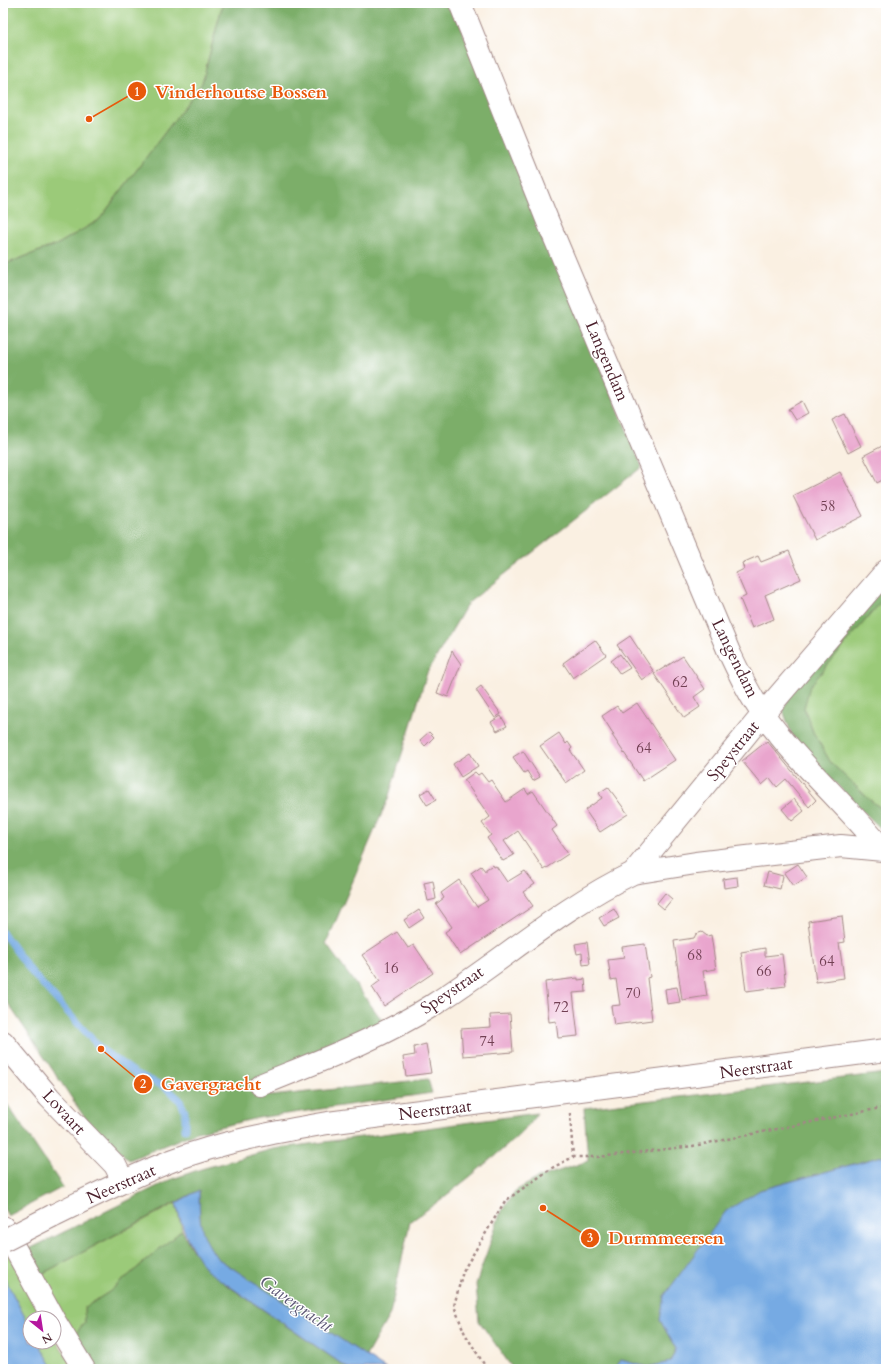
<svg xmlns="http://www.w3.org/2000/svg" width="889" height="1372" font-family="Cardo,serif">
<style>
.green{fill:#9bca79;stroke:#727452}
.forest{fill:#7cae69;stroke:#63664a}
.water{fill:#76aae3;stroke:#606487}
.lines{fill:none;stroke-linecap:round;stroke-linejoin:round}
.stream{stroke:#76aae3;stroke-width:7}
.building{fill:#e9a5cd}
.minor-casing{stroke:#a28886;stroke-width:24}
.path{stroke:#a28886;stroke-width:2.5;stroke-dasharray:3 3;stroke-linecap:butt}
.minor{stroke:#fff;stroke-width:22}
.minor-bridge-casing{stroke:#a28886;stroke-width:24;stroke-linecap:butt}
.minor-bridge{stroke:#fff;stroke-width:22}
.labels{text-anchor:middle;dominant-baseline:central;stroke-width:3;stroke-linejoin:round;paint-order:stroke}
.number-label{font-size:15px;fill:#724054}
.street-label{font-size:17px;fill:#4a1f2b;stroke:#fff}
.water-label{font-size:18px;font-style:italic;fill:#5c5775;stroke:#fff}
.leader{fill:none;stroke:#e8590c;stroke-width:1.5}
.callout-dot{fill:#e8590c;stroke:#fff;stroke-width:1.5}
.mark-label{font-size:12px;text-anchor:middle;font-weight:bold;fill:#fff}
.callout-label{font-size:18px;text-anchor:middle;font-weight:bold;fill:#e8590c;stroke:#fff;stroke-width:3;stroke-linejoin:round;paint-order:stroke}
</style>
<rect width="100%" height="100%" fill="#fff"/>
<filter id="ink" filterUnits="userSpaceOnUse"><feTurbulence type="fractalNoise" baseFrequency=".025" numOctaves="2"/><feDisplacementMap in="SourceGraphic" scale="8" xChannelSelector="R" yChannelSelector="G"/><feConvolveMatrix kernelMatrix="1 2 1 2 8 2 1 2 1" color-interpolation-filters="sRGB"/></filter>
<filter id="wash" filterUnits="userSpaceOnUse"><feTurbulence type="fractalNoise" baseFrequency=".012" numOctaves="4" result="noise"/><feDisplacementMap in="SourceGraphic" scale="16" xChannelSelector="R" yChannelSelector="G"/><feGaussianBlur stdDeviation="0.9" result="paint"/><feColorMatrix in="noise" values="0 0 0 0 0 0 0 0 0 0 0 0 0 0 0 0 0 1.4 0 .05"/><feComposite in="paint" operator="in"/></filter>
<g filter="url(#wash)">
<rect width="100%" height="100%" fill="#faf0e2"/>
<path class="green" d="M 3,3 L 223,3 L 202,83 L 99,220 L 58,244 L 3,265 Z
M 886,596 L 886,812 L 870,800 L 831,763 L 813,732 L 804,708 L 809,686 Z
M 176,1203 L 182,1230 L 109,1292 L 84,1308 L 85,1322 L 74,1336 L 38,1276 Z
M 3,1243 L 44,1318 L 30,1318 L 30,1327 L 3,1275 Z
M 54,1337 L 75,1369 L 54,1369 L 38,1342 L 54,1342 Z"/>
<path class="forest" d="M 223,3 L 451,3 L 642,467 L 468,603 L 427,673 L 388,799 L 326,944 L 387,1027 L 253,1083 L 271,1096 L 428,1079 L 432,1093 L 258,1118 L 197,1132 L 129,1160 L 87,1121 L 3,996 L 3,265 L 58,244 L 99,220 L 202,83 Z
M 886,580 L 886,596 L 810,686 L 804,708 L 813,732 L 831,763 L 870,800 L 886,812 L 886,834 L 805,753 L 791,733 L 783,710 L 793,689 Z
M 886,1073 L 886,1155 L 760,1190 L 660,1320 L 676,1349 L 670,1362 L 647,1367 L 621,1360 L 615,1369 L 513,1369 L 479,1321 L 476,1284 L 500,1214 L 515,1191 L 538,1178 L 588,1161 L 584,1108 Z
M 3,1098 L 63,1187 L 8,1216 L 3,1207 Z
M 537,1113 C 526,1131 509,1144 492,1158 C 466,1181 438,1202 410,1222 L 390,1314 L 366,1356 L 217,1258 L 204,1239 L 200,1226 L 199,1190 L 38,1276 L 25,1251 L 172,1179 L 201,1169 L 273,1149 Z
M 182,1230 L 191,1248 L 224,1283 L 349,1369 L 97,1369 L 74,1336 L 85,1322 L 84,1308 L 109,1292 Z"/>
<path class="water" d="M 886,1155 L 886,1369 L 615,1369 L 621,1360 L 647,1367 L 670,1362 L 676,1349 L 660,1320 L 664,1296 L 726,1211 L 760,1190 Z
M 199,1190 C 200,1223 198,1230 217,1258 L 386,1369 L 349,1369 L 206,1270 C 189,1245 183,1232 176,1203 Z
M 3,1275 L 30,1327 L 30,1342 L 38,1342 L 54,1369 L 3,1369 Z"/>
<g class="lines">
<path class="stream" d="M 3,933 L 33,974 L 101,1049 L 137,1074 L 165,1087 L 179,1099 L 185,1111 L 185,1129"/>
</g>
<g id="blocks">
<path class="building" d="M 802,401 L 808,413 L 795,420 L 788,409 Z
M 845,414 L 861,446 L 848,453 L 832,420 Z
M 886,444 L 886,478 L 877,483 L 863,456 Z
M 840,472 L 863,516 L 815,540 L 793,496 Z
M 789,551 L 801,579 L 765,595 L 774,619 L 752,628 L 740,599 L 746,596 L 736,573 L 744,569 L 742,563 L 758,556 L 761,562 Z
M 630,636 L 654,672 L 642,680 L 617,645 Z
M 595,640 L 606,655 L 573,678 L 563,663 Z
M 452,651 L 461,664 L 448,697 L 437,693 Z
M 620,654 L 630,668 L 620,674 L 611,661 Z
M 683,656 L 705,689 L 694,697 L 700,707 L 684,718 L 654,674 Z
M 481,686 L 501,714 L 495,718 L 476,690 Z
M 637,703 L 675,760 L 643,781 L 612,735 L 614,735 L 602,716 L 617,706 L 622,713 Z
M 501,716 L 507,726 L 497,731 L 491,722 Z
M 429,732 L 434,737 L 425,746 L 420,740 Z
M 559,733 L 566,744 L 568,742 L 572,748 L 570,750 L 584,770 L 566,783 L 540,746 Z
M 767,741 L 816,800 L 809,807 L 786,779 L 777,787 L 770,778 L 762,785 L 742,761 Z
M 523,751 L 540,777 L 533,781 L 527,771 L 524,773 L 513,757 Z
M 470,753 L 478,766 L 461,777 L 453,764 Z
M 475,772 L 478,775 L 481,773 L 488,782 L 491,780 L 506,802 L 525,789 L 528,794 L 533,791 L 557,826 L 552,830 L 568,854 L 544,870 L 518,831 L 504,841 L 514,855 L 503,861 L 487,838 L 491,835 L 482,823 L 490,817 L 464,780 Z
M 608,787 L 628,814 L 600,832 L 585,810 L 602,798 L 599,793 Z
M 429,789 L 436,800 L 427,805 L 420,794 Z
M 794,799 L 804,811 L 792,821 L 782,809 Z
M 798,864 L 807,877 L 793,886 L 784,873 Z
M 493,865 L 494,867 L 496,866 L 507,882 L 525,871 L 535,884 L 523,892 L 533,906 L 460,955 L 445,932 L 452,927 L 436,904 L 444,898 L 441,893 L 459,880 L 477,907 L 488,900 L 471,873 L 481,866 L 486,872 L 486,869 Z
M 768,872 L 783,876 L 780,889 L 764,885 Z
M 737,877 L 738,886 L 724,888 L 723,879 Z
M 433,881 L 436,899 L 428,901 L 424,883 Z
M 665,893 L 672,899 L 664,909 L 657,903 Z
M 614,909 L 619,918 L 604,926 L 599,918 Z
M 419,910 L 424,918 L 409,928 L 404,920 Z
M 842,916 L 845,942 L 839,943 L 844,978 L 816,982 L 808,921 Z
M 397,932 L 408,948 L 414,945 L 433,973 L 384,1006 L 372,987 L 380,981 L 362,955 Z
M 702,932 L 707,936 L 711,935 L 716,969 L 703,971 L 707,996 L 682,1000 L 674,941 L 694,938 L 696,934 Z
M 587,942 L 590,964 L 583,965 L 582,953 L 577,954 L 575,944 Z
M 645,944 L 650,977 L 647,978 L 652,1020 L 614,1025 L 611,1006 L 620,1005 L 616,979 L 611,980 L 608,960 L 624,958 L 622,947 Z
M 765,948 L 765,956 L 782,954 L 786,986 L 746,991 L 741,952 Z
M 578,978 L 578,980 L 585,979 L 586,992 L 573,993 L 578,1036 L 558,1038 L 556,1021 L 549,1022 L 545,982 Z
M 677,987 L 680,1002 L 667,1004 L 665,989 Z
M 510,1014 L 513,1052 L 463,1056 L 461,1029 L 491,1027 L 490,1015 Z
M 426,1044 L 431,1073 L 406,1076 L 403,1057 L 415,1055 L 414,1047 Z"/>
</g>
</g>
<g filter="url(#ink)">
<use href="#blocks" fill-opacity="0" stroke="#a28886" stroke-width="1"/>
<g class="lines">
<defs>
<path id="minor" d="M 460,3 L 548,222 L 729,652 C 739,673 749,695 763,714 C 798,763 845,803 883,850 L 886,851
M 633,873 L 696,863 L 841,846 L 883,850
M 3,1042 L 49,1097 L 115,1165 L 123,1181
M 260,1085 C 319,1061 379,1039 433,1005 C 501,962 560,908 633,873 L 763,714 L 886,571
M 52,1216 C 91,1197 130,1177 171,1161 C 221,1142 275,1132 328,1123 L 886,1050
M 3,1227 L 53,1318
M 54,1320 L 84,1369"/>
</defs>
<use href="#minor" class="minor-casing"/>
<path class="path" d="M 570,1113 L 573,1157
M 487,1369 L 465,1334 L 454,1306 L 463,1271 L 505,1201 L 552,1168 L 573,1157 L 598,1157 L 693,1146 L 886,1107"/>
<use href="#minor" class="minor"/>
<defs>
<path id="minor-bridge" d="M 3,1241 L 52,1216"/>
</defs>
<use href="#minor-bridge" class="minor-bridge-casing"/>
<use href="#minor-bridge" class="minor-bridge"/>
</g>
</g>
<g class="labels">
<g class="number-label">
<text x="828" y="506">58</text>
<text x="680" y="682">62</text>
<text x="644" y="748">64</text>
<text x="695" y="955">68</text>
<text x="827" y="961">64</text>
<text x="391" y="968">16</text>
<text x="764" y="971">66</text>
<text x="633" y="993">70</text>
<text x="561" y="1007">72</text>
<text x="487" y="1041">74</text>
</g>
<g class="street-label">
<text transform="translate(607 361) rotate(67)">Langendam</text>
<text transform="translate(735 658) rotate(64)">Langendam</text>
<text transform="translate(733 751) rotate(-51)">Speystraat</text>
<text transform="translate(452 990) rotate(-34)">Speystraat</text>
<text transform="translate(756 1068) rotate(-8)">Neerstraat</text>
<text transform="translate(435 1110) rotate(-7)">Neerstraat</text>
<text transform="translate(64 1112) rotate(47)">Lovaart</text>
<text transform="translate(121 1184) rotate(-24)">Neerstraat</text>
</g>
<g class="water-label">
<text transform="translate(296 1304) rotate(35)">Gavergracht</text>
</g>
</g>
<path class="leader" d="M89 119L137 91M101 1049L143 1084M543 1208L590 1238"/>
<g class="callout-dot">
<circle cx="89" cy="119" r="4"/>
<circle cx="101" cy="1049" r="4"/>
<circle cx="543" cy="1208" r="4"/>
<circle cx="137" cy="91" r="10"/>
<circle cx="143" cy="1084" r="10"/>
<circle cx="590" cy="1238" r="10"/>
</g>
<g class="mark-label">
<text x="137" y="96">1</text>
<text x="143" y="1088">2</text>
<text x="590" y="1242">3</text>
</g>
<g class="callout-label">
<text x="241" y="98">Vinderhoutse Bossen</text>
<text x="211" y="1090">Gavergracht</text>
<text x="666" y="1244">Durmmeersen</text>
</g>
<rect width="889" height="1372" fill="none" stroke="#fff" stroke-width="16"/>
<g transform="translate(42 1330) rotate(150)"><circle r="19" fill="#ffffff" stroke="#b7a5aa"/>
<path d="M0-3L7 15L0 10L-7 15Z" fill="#b5179e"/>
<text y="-6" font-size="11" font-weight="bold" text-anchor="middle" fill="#4a1f2b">N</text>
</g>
</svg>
